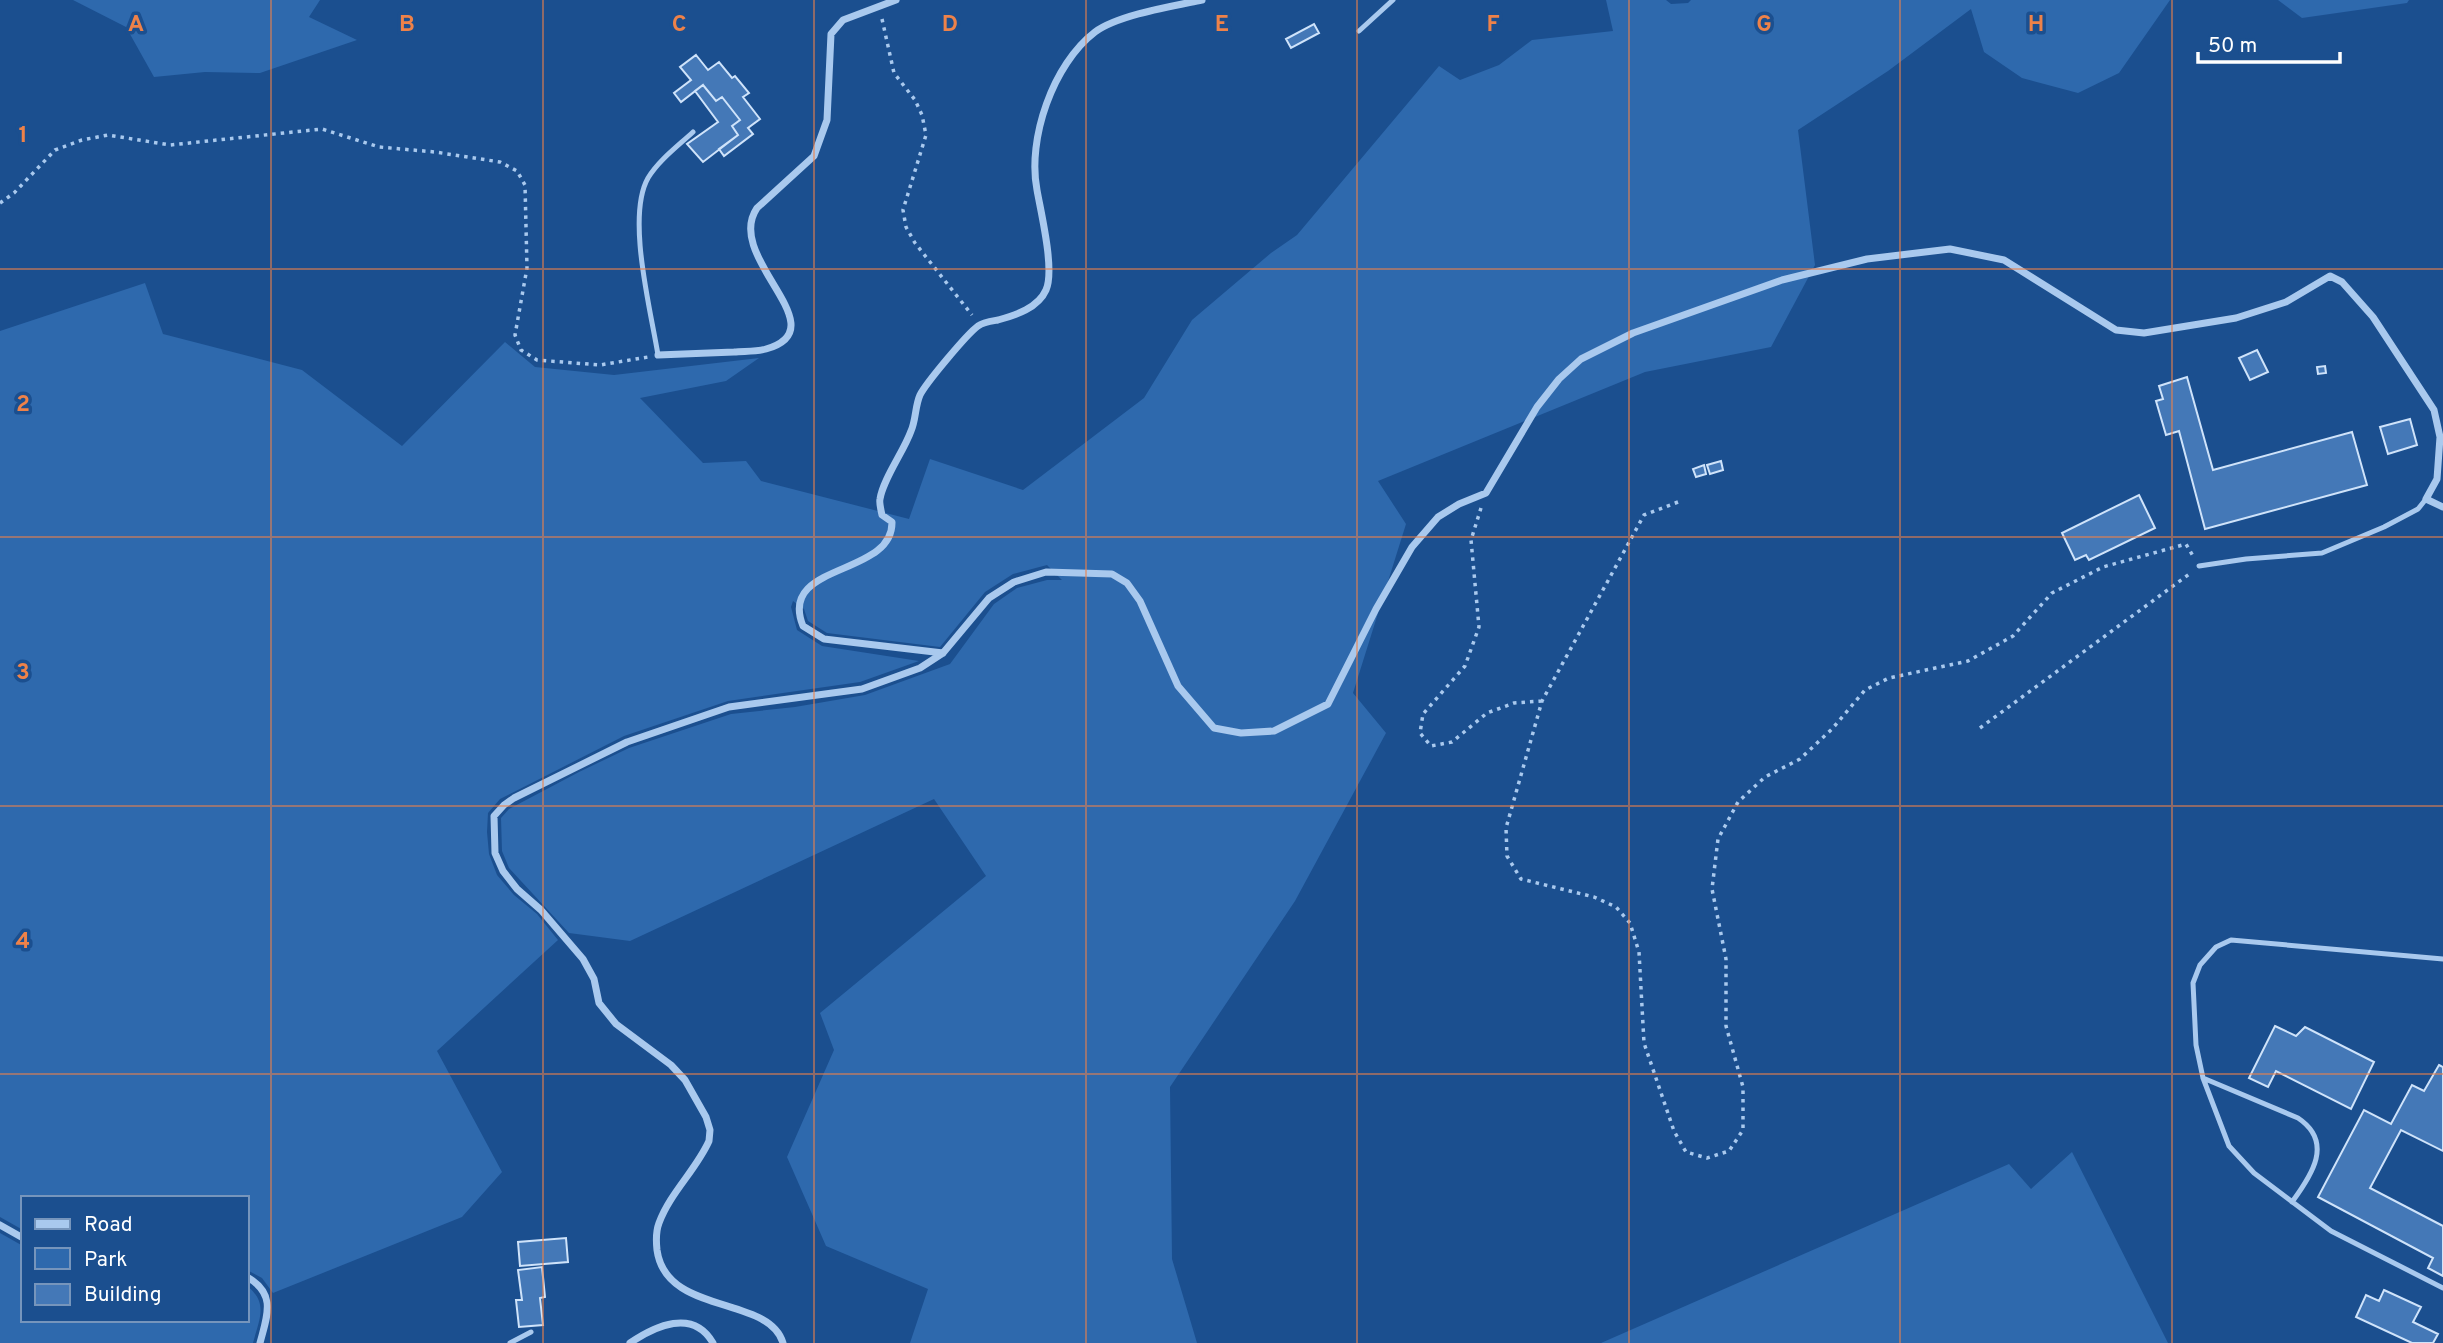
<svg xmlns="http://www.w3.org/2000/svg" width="2443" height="1343" font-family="Overpass,sans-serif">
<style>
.green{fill:#2e69ad}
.building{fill:#4478b7;stroke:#cfe3fa;stroke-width:2}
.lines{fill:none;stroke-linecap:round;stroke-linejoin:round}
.path{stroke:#a9c9ee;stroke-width:3.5;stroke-dasharray:3.5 5;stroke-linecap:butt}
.service{stroke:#a9c9ee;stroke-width:5}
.minor{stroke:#a9c9ee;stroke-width:7}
.grid{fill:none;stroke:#ee8249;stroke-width:2;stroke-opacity:0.55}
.grid-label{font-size:23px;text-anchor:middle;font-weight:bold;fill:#ee8249;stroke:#1b4f8f;stroke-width:7;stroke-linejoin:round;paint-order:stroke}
</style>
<rect width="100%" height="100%" fill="#1b4f8f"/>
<path class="green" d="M 73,0 L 320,0 L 309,17 L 357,40 L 260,73 L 205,72 L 154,77 L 126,27 Z
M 1606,0 L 1666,0 L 1671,4 L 1688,3 L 1691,0 L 2170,0 L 2119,73 L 2078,93 L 2022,78 L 1984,52 L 1971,9 L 1888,71 L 1798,130 L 1815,265 L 1771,347 L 1645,372 L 1378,481 L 1406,524 L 1353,693 L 1386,733 L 1295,901 L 1170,1087 L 1172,1259 L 1197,1343 L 910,1343 L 928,1289 L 826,1246 L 787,1157 L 834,1050 L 820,1013 L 986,876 L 934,799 L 630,941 L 569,933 L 509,868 L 502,851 L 501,818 L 509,809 L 579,772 L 629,748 L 731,714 L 795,707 L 865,695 L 950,664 L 994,604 L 1017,588 L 1047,580 L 1062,580 L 1047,565 L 1013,574 L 985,592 L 940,647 L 827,633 L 808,621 L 804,609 L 793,601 L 791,607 L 797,630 L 822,646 L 919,661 L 860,682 L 728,701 L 624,736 L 500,799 L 488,813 L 487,832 L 489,854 L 497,875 L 514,895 L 537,914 L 558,940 L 437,1051 L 502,1172 L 462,1217 L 273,1293 L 262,1278 L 247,1270 L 247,1198 L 23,1198 L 23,1230 L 0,1217 L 0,331 L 145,283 L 163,334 L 302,370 L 402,446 L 505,342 L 535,367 L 614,375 L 759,358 L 726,381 L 640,398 L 703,463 L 746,461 L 761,481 L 909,519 L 930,459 L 1023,490 L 1144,398 L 1192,320 L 1271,253 L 1297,235 L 1439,66 L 1460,80 L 1499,65 L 1532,40 L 1613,31 Z
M 2278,0 L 2409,0 L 2407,3 L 2302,18 Z
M 2072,1152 L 2168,1343 L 1601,1343 L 2009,1164 L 2031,1189 Z
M 0,1233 L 23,1246 L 23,1320 L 247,1320 L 247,1286 C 269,1303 259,1320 253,1343 L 0,1343 Z"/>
<path class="building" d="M 1314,24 L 1319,33 L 1291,48 L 1286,39 Z
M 696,55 L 708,70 L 719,62 L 732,78 L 735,76 L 749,93 L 743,97 L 760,119 L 748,128 L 753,134 L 724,156 L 719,149 L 738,135 L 732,126 L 740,120 L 722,97 L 716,101 L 703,85 L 681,102 L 674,93 L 691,80 L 680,67 Z
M 703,85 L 716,101 L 722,97 L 740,120 L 732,126 L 738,135 L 703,162 L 687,144 L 718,122 L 695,91 Z
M 2257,350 L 2268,372 L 2250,380 L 2239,358 Z
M 2325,366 L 2326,373 L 2318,374 L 2317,367 Z
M 2187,377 L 2213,470 L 2352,432 L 2367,485 L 2205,529 L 2179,431 L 2166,435 L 2156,401 L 2163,399 L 2159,386 Z
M 2410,419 L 2417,445 L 2388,454 L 2380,427 Z
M 1721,461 L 1723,470 L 1710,474 L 1707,465 Z
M 1704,465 L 1706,474 L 1696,477 L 1693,469 Z
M 2139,495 L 2155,528 L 2089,560 L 2086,555 L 2075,560 L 2062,533 Z
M 2275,1026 L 2296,1036 L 2305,1027 L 2374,1062 L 2351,1109 L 2276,1071 L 2268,1087 L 2249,1078 Z
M 2439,1065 L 2443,1067 L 2443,1151 L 2401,1130 L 2370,1188 L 2443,1226 L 2443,1276 L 2428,1268 L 2433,1258 L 2318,1197 L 2364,1110 L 2391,1124 L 2412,1085 L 2424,1091 Z
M 566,1238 L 568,1262 L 520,1266 L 518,1242 Z
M 542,1267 L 545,1297 L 540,1298 L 543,1325 L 519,1327 L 516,1300 L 522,1300 L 518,1270 Z
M 2384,1290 L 2421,1307 L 2413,1322 L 2438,1334 L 2433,1343 L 2412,1343 L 2356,1317 L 2366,1295 L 2379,1301 Z"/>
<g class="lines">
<path class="path" d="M 882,19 L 894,73 L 915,100 L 922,115 L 926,135 L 903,210 L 906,227 L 915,243 L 972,315
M 0,203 L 14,193 L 55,150 L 82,140 L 108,135 L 170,145 L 322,129 L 379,147 L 435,152 L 500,162 L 517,171 L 525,185 L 527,268 L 515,335 L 521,350 L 537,360 L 600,365 L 648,357
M 1678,502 L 1644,515 L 1542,701 L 1506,828 L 1507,856 L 1521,879 L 1594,897 L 1616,907 L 1630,923 L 1639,952 L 1644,1043 L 1674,1131 L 1686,1152 L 1707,1158 L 1729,1151 L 1743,1130 L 1743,1087 L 1726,1026 L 1726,959 L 1712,889 L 1718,839 L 1738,802 L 1765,777 L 1800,759 L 1832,729 L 1865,690 L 1889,678 L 1968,661 L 2013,636 L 2052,593 L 2103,567 L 2186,544 L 2193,556
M 1481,508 L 1471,540 L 1479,627 L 1465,666 L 1423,714 L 1420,733 L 1431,746 L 1452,742 L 1487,713 L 1514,703 L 1542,701
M 1980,728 L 2192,572"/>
<path class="service" d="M 1359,31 L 1393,0
M 658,355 C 651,311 626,217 648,178 C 659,160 678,146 693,132
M 2199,566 L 2246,559 L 2322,553 L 2384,527 L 2418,509 L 2426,499
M 2443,959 L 2231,940 L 2216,947 L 2200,965 L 2193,983 L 2196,1045 L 2203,1078 L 2229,1146 L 2254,1173 L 2331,1231 L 2443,1288
M 2203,1078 L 2298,1118 C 2334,1142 2312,1175 2292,1202
M 510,1343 L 531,1332"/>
<path class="minor" d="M 658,355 C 683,354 708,353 734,352 C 744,351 756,352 766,349 C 840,328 723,258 757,208 L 814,156 L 827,120 L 831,34 L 843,20 L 896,0
M 943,653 L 824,639 L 803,626 C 777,562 893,577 892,522 L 882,515 C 881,510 879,503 880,499 C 883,479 904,451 911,431 C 916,420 915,406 920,395 C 926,383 967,334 978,326 C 983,322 992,321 998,320 C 1016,315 1038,308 1046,290 C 1055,270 1041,213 1037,190 C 1027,139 1053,64 1095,32 C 1118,15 1173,6 1202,0
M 0,1225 L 23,1238
M 247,1277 C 277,1294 267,1316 260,1343
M 630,1343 C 655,1326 693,1308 713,1343
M 783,1343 C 769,1295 666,1316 657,1250 C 656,1241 656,1231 659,1223 C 670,1193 696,1170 709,1141 L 710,1130 L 706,1117 L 685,1080 L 671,1065 L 616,1024 L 599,1003 L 594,979 L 583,959 L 541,910 L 517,889 L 503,871 L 495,853 L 494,816 L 504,805 L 514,798 L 627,742 L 729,707 L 862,689 L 920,668 L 943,653 L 989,598 L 1014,582 L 1046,572 L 1112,574 L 1127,583 L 1140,601 L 1178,686 L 1214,728 L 1241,733 L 1274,731 L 1328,704 L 1376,609 L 1412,547 L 1438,517 L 1459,504 L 1486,493 L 1537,407 L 1559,379 L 1581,359 L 1633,333 L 1782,280 L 1867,259 L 1950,249 L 2004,260 L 2116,330 L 2144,333 L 2236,318 L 2286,302 L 2330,276 L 2342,282 L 2373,317 L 2434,410 L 2440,437 L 2437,479 L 2426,499 L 2443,507"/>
</g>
<path class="grid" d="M 271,0 L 271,1343M 543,0 L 543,1343M 814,0 L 814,1343M 1086,0 L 1086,1343M 1357,0 L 1357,1343M 1629,0 L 1629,1343M 1900,0 L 1900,1343M 2172,0 L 2172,1343M 0,269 L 2443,269M 0,537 L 2443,537M 0,806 L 2443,806M 0,1074 L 2443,1074"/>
<g class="grid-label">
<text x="136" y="31">A</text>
<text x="407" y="31">B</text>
<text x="679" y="31">C</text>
<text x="950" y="31">D</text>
<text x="1222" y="31">E</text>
<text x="1493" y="31">F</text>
<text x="1764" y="31">G</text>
<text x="2036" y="31">H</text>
<text x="23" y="142">1</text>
<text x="23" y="411">2</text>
<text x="23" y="679">3</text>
<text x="23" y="948">4</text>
</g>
<rect x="21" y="1196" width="228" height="126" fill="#1b4f8f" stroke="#7695bc" stroke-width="2"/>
<rect x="35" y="1219" width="35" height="10" fill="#a9c9ee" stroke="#7695bc" stroke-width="2"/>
<text x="84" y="1231" font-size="21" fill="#ffffff">Road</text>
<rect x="35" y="1248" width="35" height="21" fill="#2e69ad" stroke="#7695bc" stroke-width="2"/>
<text x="84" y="1266" font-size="21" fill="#ffffff">Park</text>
<rect x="35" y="1284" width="35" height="21" fill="#4478b7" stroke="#7695bc" stroke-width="2"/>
<text x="84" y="1301" font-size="21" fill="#ffffff">Building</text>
<path d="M2198 52v10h142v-10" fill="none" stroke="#ffffff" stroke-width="3.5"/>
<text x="2208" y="52" font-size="21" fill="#ffffff" stroke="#1b4f8f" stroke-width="5" paint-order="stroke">50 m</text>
</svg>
